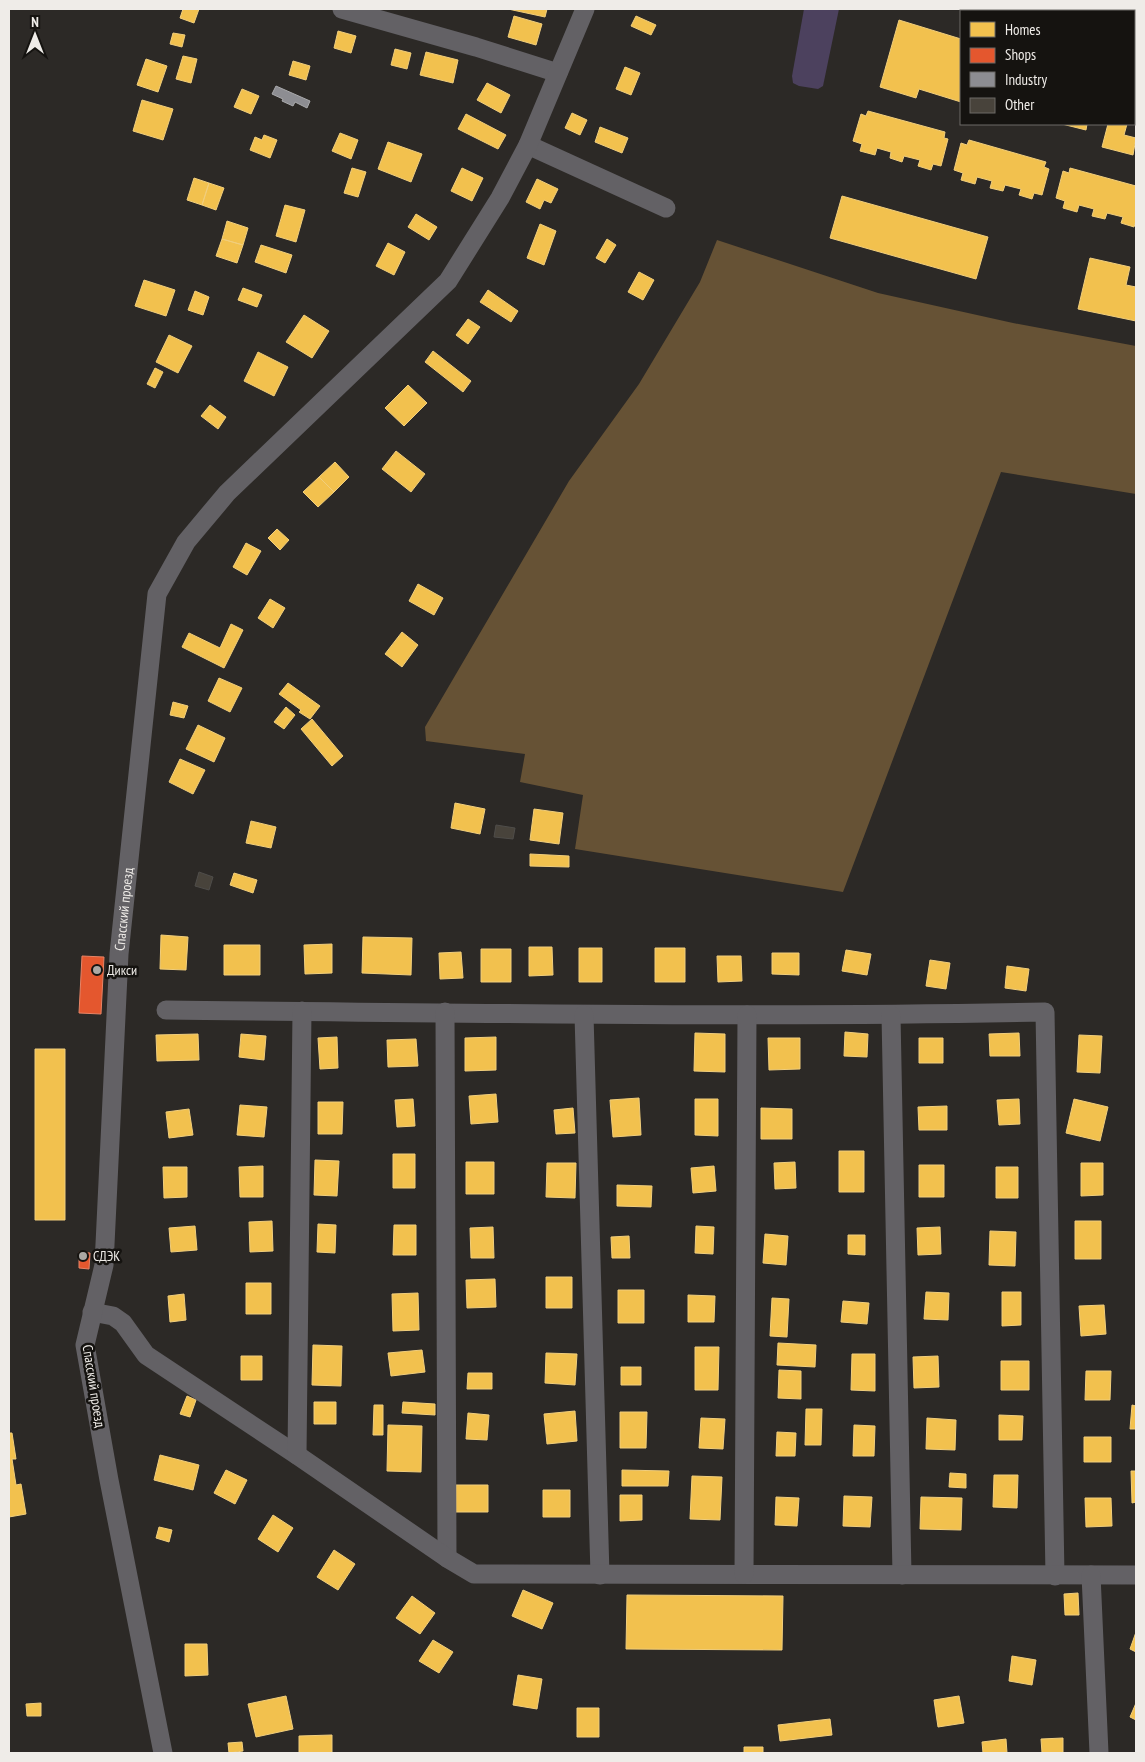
<svg xmlns="http://www.w3.org/2000/svg" width="1145" height="1762" font-family="'PT Sans Narrow',sans-serif">
<style>
.forest{fill:#665235}
.water{fill:#4c415e}
.homes{fill:#f2c14e;stroke:#f1ce7c}
.shops{fill:#e4572e;stroke:#e78466}
.industry{fill:#8d8d92;stroke:#aaaaac}
.building{fill:#48433b;stroke:#4f4d4a}
.lines{fill:none;stroke-linecap:round;stroke-linejoin:round}
.minor{stroke:#636165;stroke-width:19}
.poi-dot{fill:#aba8a4;stroke:#151310;stroke-width:2}
.labels{text-anchor:middle;dominant-baseline:central;stroke-width:5;stroke-linejoin:round;paint-order:stroke}
.street-label{font-size:14px;fill:#efece8;stroke:#151310}
.poi-label{font-size:14px;fill:#efece8;stroke:#151310;text-anchor:start}
</style>
<rect width="100%" height="100%" fill="#2c2926"/>
<path class="forest" d="M 717,240 L 878,293 L 1013,323 L 1136,346 L 1136,494 L 1001,472 L 843,892 L 575,849 L 583,795 L 520,782 L 525,754 L 426,741 L 425,727 L 569,481 L 639,384 L 700,282 Z"/>
<path class="water" d="M 804,9 L 839,9 L 823,86 L 818,89 L 799,86 L 793,83 L 792,76 Z"/>
<path class="homes" d="M 183,9 L 199,9 L 194,23 L 180,18 Z
M 508,9 L 547,9 L 545,17 Z
M 1120,9 L 1136,9 L 1136,33 L 1134,33 L 1134,11 L 1120,11 Z
M 514,16 L 542,24 L 536,45 L 508,37 Z
M 636,16 L 656,25 L 651,35 L 631,26 Z
M 899,20 L 961,39 L 961,102 L 919,89 L 916,98 L 880,87 Z
M 338,31 L 356,36 L 351,53 L 334,48 Z
M 173,33 L 185,35 L 182,47 L 170,44 Z
M 395,49 L 411,53 L 407,69 L 391,65 Z
M 426,52 L 458,60 L 453,83 L 420,75 Z
M 183,56 L 197,59 L 191,83 L 176,79 Z
M 146,59 L 167,66 L 158,92 L 137,85 Z
M 293,61 L 310,66 L 306,80 L 289,75 Z
M 625,67 L 640,73 L 631,95 L 616,89 Z
M 487,83 L 510,95 L 501,113 L 477,100 Z
M 242,89 L 259,96 L 251,114 L 234,107 Z
M 142,100 L 173,109 L 163,140 L 133,131 Z
M 868,111 L 945,132 L 944,138 L 948,139 L 941,166 L 933,164 L 931,170 L 918,166 L 920,160 L 904,156 L 902,162 L 890,158 L 891,152 L 877,148 L 875,155 L 860,151 L 862,144 L 853,141 L 861,114 L 866,116 Z
M 572,113 L 587,120 L 580,135 L 565,128 Z
M 466,114 L 506,135 L 498,149 L 458,129 Z
M 1062,124 L 1087,124 L 1086,130 Z
M 1108,124 L 1127,124 L 1124,135 L 1136,138 L 1133,155 L 1102,147 Z
M 600,127 L 628,138 L 622,153 L 595,142 Z
M 340,133 L 358,140 L 351,159 L 332,151 Z
M 264,135 L 277,140 L 270,158 L 250,150 L 255,137 L 262,140 Z
M 969,140 L 1046,162 L 1044,167 L 1049,169 L 1042,195 L 1034,193 L 1032,199 L 1019,195 L 1021,189 L 1005,185 L 1003,191 L 990,188 L 992,181 L 977,177 L 975,184 L 961,180 L 963,173 L 954,170 L 961,143 L 967,145 Z
M 388,142 L 422,154 L 411,182 L 378,169 Z
M 352,168 L 366,172 L 358,197 L 344,193 Z
M 462,168 L 483,178 L 472,201 L 451,191 Z
M 1070,168 L 1136,186 L 1136,221 L 1134,227 L 1121,223 L 1123,217 L 1107,213 L 1105,219 L 1092,216 L 1094,209 L 1079,205 L 1077,212 L 1063,208 L 1065,201 L 1056,198 L 1063,171 L 1069,173 Z
M 194,178 L 209,183 L 202,205 L 187,200 Z
M 537,179 L 558,189 L 551,203 L 544,200 L 540,209 L 526,202 Z
M 209,183 L 224,188 L 216,210 L 202,205 Z
M 842,196 L 988,237 L 976,279 L 830,238 Z
M 285,205 L 305,210 L 296,242 L 276,236 Z
M 416,214 L 437,227 L 429,240 L 408,227 Z
M 227,221 L 248,228 L 243,245 L 222,239 Z
M 540,224 L 556,231 L 544,265 L 527,258 Z
M 222,239 L 243,245 L 237,263 L 216,256 Z
M 607,239 L 616,245 L 605,263 L 596,258 Z
M 388,243 L 405,252 L 394,275 L 376,266 Z
M 261,245 L 292,255 L 286,273 L 255,262 Z
M 1090,258 L 1130,267 L 1126,285 L 1136,287 L 1136,321 L 1078,309 Z
M 639,272 L 654,280 L 643,300 L 628,292 Z
M 144,280 L 175,290 L 166,316 L 135,306 Z
M 243,288 L 262,295 L 257,307 L 238,300 Z
M 488,290 L 518,311 L 511,322 L 480,302 Z
M 195,291 L 209,297 L 203,315 L 188,310 Z
M 304,315 L 329,331 L 312,358 L 286,342 Z
M 468,319 L 480,327 L 468,344 L 456,335 Z
M 169,335 L 192,346 L 178,373 L 156,362 Z
M 433,351 L 471,381 L 463,392 L 425,362 Z
M 258,352 L 288,367 L 274,396 L 244,381 Z
M 155,368 L 163,372 L 155,388 L 147,384 Z
M 408,385 L 427,403 L 404,426 L 385,408 Z
M 210,405 L 226,417 L 218,429 L 201,416 Z
M 396,451 L 425,474 L 411,492 L 382,469 Z
M 335,462 L 349,477 L 334,492 L 319,477 Z
M 319,477 L 334,492 L 318,507 L 303,492 Z
M 277,529 L 289,540 L 280,550 L 268,538 Z
M 246,543 L 261,551 L 247,575 L 233,567 Z
M 418,584 L 443,598 L 434,615 L 409,601 Z
M 270,599 L 285,608 L 273,628 L 258,618 Z
M 231,624 L 243,630 L 224,668 L 182,647 L 189,633 L 220,648 Z
M 402,632 L 418,645 L 402,667 L 385,654 Z
M 219,678 L 242,688 L 230,712 L 208,701 Z
M 288,683 L 320,706 L 310,719 L 299,712 L 301,710 L 279,694 Z
M 173,702 L 188,706 L 184,718 L 170,715 Z
M 286,707 L 295,715 L 284,729 L 274,722 Z
M 312,719 L 343,756 L 332,766 L 301,729 Z
M 198,725 L 225,738 L 214,762 L 186,749 Z
M 180,759 L 205,770 L 193,794 L 169,782 Z
M 455,803 L 485,809 L 480,834 L 451,828 Z
M 534,809 L 563,813 L 559,844 L 530,840 Z
M 251,821 L 276,827 L 271,848 L 246,843 Z
M 530,854 L 569,856 L 569,867 L 530,866 Z
M 234,873 L 257,880 L 253,893 L 230,885 Z
M 161,935 L 188,937 L 186,970 L 160,969 Z
M 363,937 L 412,938 L 411,975 L 362,973 Z
M 332,944 L 332,973 L 305,974 L 304,945 Z
M 224,945 L 260,945 L 260,975 L 224,975 Z
M 529,947 L 552,947 L 553,975 L 529,976 Z
M 579,948 L 602,948 L 602,982 L 579,982 Z
M 655,948 L 685,948 L 685,982 L 655,982 Z
M 481,949 L 511,949 L 511,982 L 481,982 Z
M 846,950 L 871,954 L 867,975 L 842,971 Z
M 461,952 L 463,978 L 440,979 L 439,953 Z
M 772,953 L 799,953 L 799,975 L 772,974 Z
M 717,956 L 741,956 L 742,981 L 718,982 Z
M 930,960 L 950,963 L 946,989 L 926,986 Z
M 1007,966 L 1029,969 L 1026,991 L 1005,988 Z
M 845,1032 L 868,1034 L 867,1057 L 844,1056 Z
M 695,1033 L 725,1034 L 725,1072 L 694,1071 Z
M 1019,1033 L 1020,1056 L 990,1056 L 989,1034 Z
M 198,1034 L 199,1060 L 157,1061 L 156,1035 Z
M 241,1034 L 266,1036 L 264,1060 L 239,1057 Z
M 1079,1035 L 1102,1036 L 1100,1073 L 1077,1072 Z
M 337,1037 L 338,1068 L 320,1069 L 318,1038 Z
M 496,1037 L 496,1070 L 465,1071 L 465,1038 Z
M 768,1038 L 800,1038 L 800,1069 L 769,1070 Z
M 919,1038 L 943,1038 L 943,1063 L 919,1063 Z
M 416,1039 L 418,1066 L 388,1067 L 387,1040 Z
M 35,1049 L 65,1049 L 65,1220 L 35,1220 Z
M 496,1094 L 498,1122 L 471,1124 L 469,1096 Z
M 639,1098 L 641,1135 L 613,1137 L 610,1100 Z
M 413,1099 L 415,1126 L 397,1127 L 395,1100 Z
M 695,1099 L 718,1099 L 718,1136 L 695,1135 Z
M 1019,1099 L 1020,1124 L 999,1125 L 997,1100 Z
M 1074,1099 L 1108,1107 L 1100,1141 L 1066,1133 Z
M 318,1102 L 343,1102 L 342,1134 L 318,1134 Z
M 240,1105 L 267,1107 L 264,1137 L 237,1135 Z
M 947,1106 L 947,1130 L 919,1130 L 918,1107 Z
M 573,1108 L 575,1133 L 556,1134 L 554,1110 Z
M 761,1108 L 792,1109 L 792,1139 L 761,1139 Z
M 189,1109 L 193,1135 L 169,1138 L 166,1112 Z
M 839,1151 L 864,1151 L 864,1192 L 839,1192 Z
M 393,1154 L 415,1154 L 415,1188 L 393,1188 Z
M 315,1160 L 339,1161 L 337,1196 L 314,1195 Z
M 466,1162 L 494,1162 L 494,1194 L 466,1194 Z
M 795,1162 L 796,1188 L 775,1189 L 774,1163 Z
M 547,1163 L 576,1163 L 575,1198 L 546,1197 Z
M 1081,1163 L 1103,1163 L 1103,1195 L 1081,1196 Z
M 919,1165 L 944,1165 L 944,1197 L 919,1197 Z
M 263,1166 L 263,1197 L 240,1197 L 239,1167 Z
M 714,1166 L 716,1191 L 693,1193 L 691,1168 Z
M 163,1167 L 187,1167 L 187,1197 L 164,1198 Z
M 996,1167 L 1018,1167 L 1018,1198 L 996,1198 Z
M 617,1185 L 652,1186 L 651,1207 L 617,1206 Z
M 272,1221 L 273,1251 L 250,1252 L 249,1222 Z
M 1075,1221 L 1101,1221 L 1101,1259 L 1075,1259 Z
M 318,1224 L 336,1225 L 335,1253 L 317,1252 Z
M 394,1225 L 416,1225 L 416,1255 L 393,1255 Z
M 195,1226 L 197,1250 L 171,1252 L 169,1228 Z
M 696,1226 L 714,1227 L 713,1254 L 695,1253 Z
M 493,1227 L 494,1258 L 471,1258 L 470,1228 Z
M 940,1227 L 941,1254 L 918,1255 L 917,1228 Z
M 990,1231 L 1016,1232 L 1015,1266 L 989,1265 Z
M 765,1234 L 788,1236 L 786,1265 L 763,1263 Z
M 848,1235 L 865,1235 L 865,1255 L 848,1254 Z
M 629,1236 L 630,1258 L 612,1258 L 611,1237 Z
M 546,1277 L 572,1277 L 572,1308 L 546,1308 Z
M 495,1279 L 496,1307 L 467,1308 L 466,1280 Z
M 246,1283 L 271,1283 L 271,1314 L 246,1314 Z
M 618,1290 L 644,1290 L 644,1323 L 618,1323 Z
M 926,1292 L 949,1293 L 948,1320 L 924,1319 Z
M 1002,1292 L 1021,1292 L 1021,1325 L 1002,1326 Z
M 418,1293 L 419,1330 L 393,1331 L 392,1294 Z
M 184,1294 L 186,1320 L 170,1322 L 168,1296 Z
M 688,1295 L 715,1296 L 714,1322 L 688,1322 Z
M 772,1298 L 789,1299 L 787,1337 L 770,1336 Z
M 843,1301 L 869,1303 L 867,1324 L 841,1322 Z
M 1104,1305 L 1106,1334 L 1081,1336 L 1079,1306 Z
M 778,1343 L 816,1345 L 815,1367 L 777,1365 Z
M 313,1345 L 342,1346 L 341,1386 L 312,1385 Z
M 695,1347 L 719,1347 L 718,1390 L 695,1390 Z
M 422,1350 L 425,1372 L 391,1376 L 388,1353 Z
M 546,1353 L 577,1354 L 575,1385 L 545,1383 Z
M 852,1354 L 875,1354 L 875,1391 L 851,1390 Z
M 241,1356 L 262,1356 L 262,1380 L 241,1380 Z
M 938,1356 L 939,1387 L 914,1388 L 913,1357 Z
M 1001,1361 L 1029,1361 L 1029,1390 L 1001,1390 Z
M 621,1367 L 641,1367 L 641,1385 L 621,1385 Z
M 779,1370 L 801,1371 L 801,1399 L 778,1398 Z
M 1086,1371 L 1111,1371 L 1110,1400 L 1085,1400 Z
M 468,1373 L 492,1373 L 492,1389 L 467,1389 Z
M 187,1396 L 196,1400 L 190,1417 L 180,1414 Z
M 314,1402 L 336,1402 L 336,1424 L 314,1424 Z
M 403,1402 L 435,1404 L 435,1415 L 402,1413 Z
M 374,1405 L 383,1405 L 383,1435 L 373,1435 Z
M 1132,1405 L 1136,1406 L 1136,1429 L 1130,1429 Z
M 806,1409 L 822,1409 L 821,1445 L 805,1445 Z
M 575,1411 L 577,1441 L 547,1444 L 544,1414 Z
M 620,1412 L 647,1412 L 646,1448 L 620,1448 Z
M 468,1413 L 489,1415 L 487,1440 L 466,1439 Z
M 999,1415 L 1023,1416 L 1022,1440 L 999,1440 Z
M 701,1418 L 725,1419 L 723,1449 L 699,1448 Z
M 927,1418 L 956,1420 L 955,1450 L 926,1449 Z
M 388,1425 L 422,1426 L 421,1472 L 387,1471 Z
M 854,1425 L 875,1426 L 874,1456 L 853,1456 Z
M 777,1432 L 796,1433 L 795,1456 L 776,1456 Z
M 9,1433 L 12,1433 L 16,1459 L 12,1459 L 16,1485 L 21,1484 L 26,1514 L 9,1517 Z
M 1084,1437 L 1111,1437 L 1111,1462 L 1084,1462 Z
M 160,1455 L 199,1465 L 193,1490 L 154,1480 Z
M 226,1470 L 247,1480 L 235,1504 L 214,1493 Z
M 622,1470 L 669,1471 L 668,1486 L 622,1486 Z
M 1131,1471 L 1136,1471 L 1136,1502 L 1132,1503 Z
M 950,1473 L 966,1474 L 966,1488 L 949,1487 Z
M 994,1475 L 1018,1475 L 1017,1508 L 993,1507 Z
M 692,1476 L 722,1477 L 720,1520 L 690,1519 Z
M 456,1485 L 488,1485 L 488,1512 L 456,1512 Z
M 543,1490 L 570,1490 L 570,1517 L 543,1517 Z
M 620,1495 L 642,1495 L 642,1520 L 620,1521 Z
M 844,1496 L 872,1497 L 870,1527 L 843,1526 Z
M 776,1497 L 799,1498 L 797,1526 L 775,1525 Z
M 921,1497 L 962,1498 L 961,1530 L 920,1529 Z
M 1085,1498 L 1111,1498 L 1112,1526 L 1086,1527 Z
M 273,1515 L 293,1528 L 278,1552 L 258,1539 Z
M 159,1527 L 172,1530 L 169,1542 L 156,1538 Z
M 334,1550 L 355,1564 L 338,1590 L 317,1577 Z
M 523,1590 L 553,1603 L 542,1629 L 512,1616 Z
M 1078,1593 L 1079,1615 L 1065,1615 L 1064,1594 Z
M 627,1595 L 783,1596 L 782,1650 L 626,1649 Z
M 412,1596 L 435,1613 L 420,1634 L 396,1618 Z
M 1136,1632 L 1136,1652 L 1130,1649 Z
M 433,1640 L 453,1652 L 439,1673 L 419,1661 Z
M 185,1644 L 207,1644 L 208,1675 L 185,1676 Z
M 1012,1656 L 1036,1660 L 1032,1685 L 1009,1681 Z
M 518,1675 L 542,1679 L 537,1709 L 513,1705 Z
M 286,1696 L 293,1729 L 256,1737 L 248,1704 Z
M 959,1696 L 964,1723 L 938,1727 L 934,1700 Z
M 41,1703 L 41,1716 L 27,1716 L 26,1704 Z
M 1136,1703 L 1136,1720 L 1130,1717 Z
M 577,1708 L 599,1708 L 599,1737 L 577,1737 Z
M 830,1719 L 832,1735 L 780,1741 L 778,1725 Z
M 332,1735 L 332,1753 L 299,1753 L 299,1736 Z
M 1063,1738 L 1063,1753 L 1042,1753 L 1041,1739 Z
M 1006,1739 L 1007,1753 L 983,1753 L 982,1742 Z
M 242,1742 L 243,1751 L 229,1753 L 228,1743 Z
M 744,1747 L 763,1747 L 763,1753 L 744,1753 Z"/>
<path class="shops" d="M 82,956 L 104,957 L 101,1014 L 79,1013 Z
M 79,1252 L 90,1253 L 89,1269 L 79,1268 Z"/>
<path class="industry" d="M 276,86 L 310,101 L 307,108 L 295,102 L 293,106 L 282,101 L 283,99 L 272,94 Z"/>
<path class="building" d="M 496,825 L 515,828 L 513,839 L 494,837 Z
M 199,872 L 213,877 L 209,890 L 195,886 Z"/>
<g class="lines">
<g class="minor">
<path d="M 342,9 L 476,47 L 558,73"/>
<path d="M 528,145 L 666,208"/>
<path d="M 166,1010 C 459,1013 752,1018 1045,1012 L 1055,1576"/>
<path d="M 445,1012 L 447,1558"/>
<path d="M 584,1015 L 600,1575"/>
<path d="M 891,1015 L 902,1575"/>
<path d="M 92,1312 L 113,1316 L 123,1323 L 146,1355 L 297,1455 L 447,1558 L 474,1574 L 1136,1575"/>
<path d="M 297,1455 L 302,1011"/>
<path d="M 744,1574 L 747,1015"/>
<path d="M 1091,1575 L 1099,1753"/>
<path id="s1" d="M 163,1753 L 109,1480 L 85,1345 L 104,1265 L 119,954 L 157,594 L 186,542 L 227,493 L 448,281 L 500,198 L 528,145 L 585,9"/>
</g>
</g>
<g class="poi-dot">
<circle cx="97" cy="970" r="5"/>
<circle cx="83" cy="1256" r="5"/>
</g>
<g class="labels">
<g class="street-label">
<text stroke="none"><textPath href="#s1" startOffset="854">Спасский проезд</textPath></text>
<text transform="translate(94 1386) rotate(81)">Спасский проезд</text>
</g>
<g class="poi-label">
<text x="107" y="970">Дикси</text>
<text x="93" y="1256">СДЭК</text>
</g>
</g>
<rect width="1145" height="1762" fill="none" stroke="#efece8" stroke-width="20"/>
<rect x="960" y="10" width="175" height="115" fill="#151310" stroke="#6c6a66"/>
<rect x="970" y="22" width="25" height="15" fill="#f2c14e" stroke="#6c6a66"/>
<text x="1005" y="35" font-size="15" fill="#efece8">Homes</text>
<rect x="970" y="48" width="25" height="15" fill="#e4572e" stroke="#6c6a66"/>
<text x="1005" y="60" font-size="15" fill="#efece8">Shops</text>
<rect x="970" y="72" width="25" height="15" fill="#8d8d92" stroke="#6c6a66"/>
<text x="1005" y="85" font-size="15" fill="#efece8">Industry</text>
<rect x="970" y="98" width="25" height="15" fill="#48433b" stroke="#6c6a66"/>
<text x="1005" y="110" font-size="15" fill="#efece8">Other</text>
<g transform="translate(35 35)" stroke="#151310" stroke-width="4" paint-order="stroke">
<path d="M0-4L9 19L0 12L-9 19Z" fill="#efece8"/>
<text y="-8" font-size="14" font-weight="bold" text-anchor="middle" fill="#efece8">N</text>
</g>
</svg>
